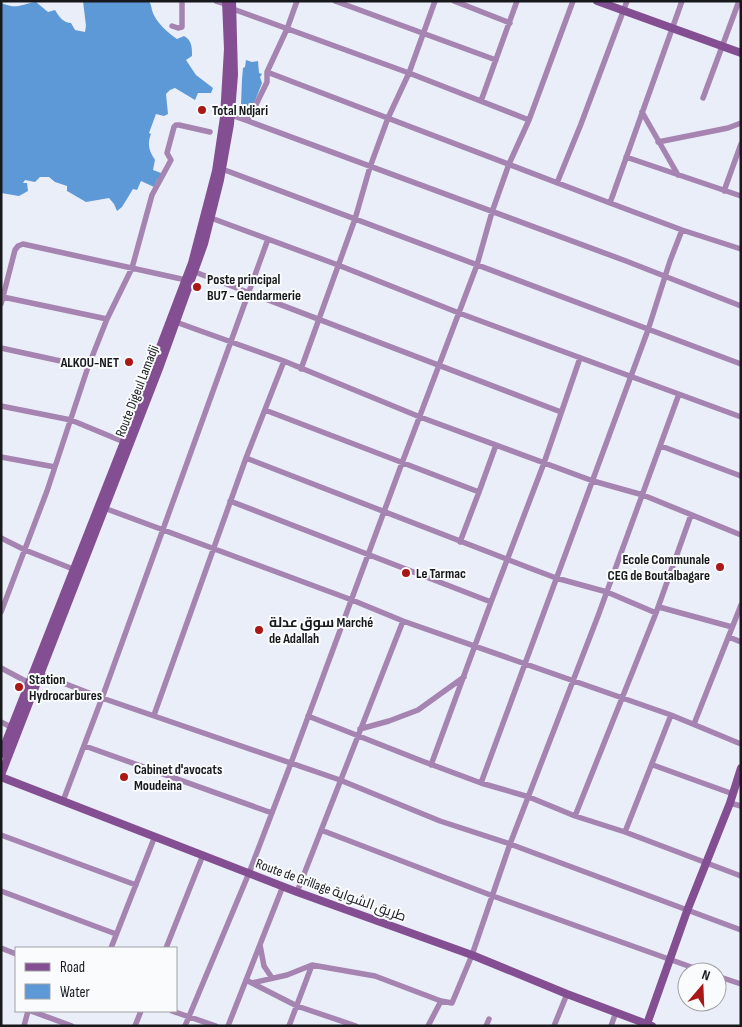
<svg xmlns="http://www.w3.org/2000/svg" width="742" height="1027" font-family="'Sofia Sans Condensed',Cairo,sans-serif">
<style>
.water{fill:#5e99d7}
.lines{fill:none;stroke-linecap:round;stroke-linejoin:round}
.street{stroke:#a684b1;stroke-width:5.5}
.secondary{stroke:#834f92;stroke-width:8}
.poi-dot{fill:#aa1815;stroke:#fafbfd;stroke-width:2}
.labels{text-anchor:middle;dominant-baseline:central;stroke-width:4;stroke-linejoin:round;paint-order:stroke}
.poi-label{font-size:14px;font-weight:bold;fill:#17191c;stroke:#fafbfd;text-anchor:start}
.street-label{font-size:14px;fill:#17191c;stroke:#fafbfd}
</style>
<rect width="100%" height="100%" fill="#eaeef8"/>
<path class="water" d="M 83,1 L 149,1 C 152,6 151,8 153,13 C 157,23 168,33 177,39 L 184,36 C 192,40 192,48 192,56 L 186,60 L 196,75 L 213,88 L 211,93 L 198,93 L 195,100 L 175,88 L 170,90 L 166,94 L 168,114 L 164,116 L 156,114 L 149,133 L 151,134 C 147,144 149,151 155,160 L 153,170 L 161,173 L 161,177 L 157,180 L 154,187 L 141,181 L 137,190 L 133,189 L 122,207 L 117,211 L 114,204 L 109,198 L 86,202 L 67,191 L 67,186 L 55,182 L 49,177 L 40,177 L 35,182 L 25,180 L 23,183 L 27,183 L 28,191 L 19,196 L 1,193 L 1,3 C 19,10 20,4 36,2 L 48,12 L 55,10 C 59,17 64,23 71,23 L 75,30 L 85,32 L 86,26 Z
M 246,60 L 252,62 L 258,61 L 259,73 L 262,74 L 260,77 L 262,83 L 248,119 L 240,116 C 242,100 241,84 243,68 L 245,67 Z"/>
<g class="lines">
<path class="street" d="M 216,1 L 226,4
M 335,1 L 496,60
M 454,1 L 510,23
M 233,9 L 409,73 L 529,120
M 172,26 L 178,28 L 182,27 L 182,1
M 267,72 L 610,203 L 682,230 L 741,249
M 703,98 L 739,1
M 481,101 L 517,1
M 642,112 L 678,175
M 231,115 L 248,121 L 267,82 L 267,72 L 287,29 L 297,1
M 248,121 L 626,261 L 741,306
M 658,142 L 728,128 L 741,123
M 626,157 L 741,196
M 222,169 L 741,364
M 557,183 L 581,124 L 627,1
M 724,191 L 741,144
M 610,203 L 682,1
M 211,218 L 338,265 L 459,313 L 741,417
M 195,272 L 561,412
M 3,297 L 107,319
M 1,304 L 15,250 L 18,246 L 23,244 L 186,280
M 173,321 L 284,361 L 420,417 L 593,481 L 643,495 L 741,535
M 1,348 L 88,367
M 284,361 L 246,458 L 527,567 L 556,578 L 607,592 L 656,613
M 301,369 L 355,219 L 370,167 L 388,118 L 409,73 L 435,1
M 1,406 L 71,420 L 124,442
M 265,410 L 479,492 L 496,445
M 661,446 L 741,476
M 1,457 L 55,467
M 230,501 L 491,602
M 104,508 L 352,600 L 403,621 L 671,715 L 741,744
M 1,538 L 25,550 L 73,569
M 460,542 L 479,492
M 659,607 L 732,627
M 1,612 L 47,491 L 88,367 L 107,319 L 132,268 L 152,195 L 171,160 L 167,153 L 174,127 L 176,125 L 179,125 L 210,132
M 729,637 L 741,642
M 1,668 L 33,685
M 40,674 L 102,698 L 340,780 L 440,821 L 510,844 L 741,930
M 154,715 L 246,458
M 308,716 L 422,761 L 481,783 L 529,797 L 575,816 L 625,832 L 741,876
M 1,722 L 11,727
M 694,724 L 741,605
M 360,729 L 389,721 L 418,710 L 464,677
M 85,746 L 272,813
M 431,765 L 491,602 L 544,463 L 580,358
M 653,765 L 733,794
M 481,783 L 648,330 L 670,261 L 682,230
M 63,801 L 102,698 L 268,239
M 730,803 L 741,806
M 575,816 L 656,613 L 691,515
M 321,830 L 493,896 L 705,972
M 625,832 L 671,715
M 1,835 L 136,885
M 1,891 L 116,934
M 297,892 L 403,621
M 260,945 L 264,966 L 272,978
M 1,948 L 16,954
M 111,948 L 155,836
M 166,948 L 203,855
M 717,976 L 741,984
M 246,980 L 297,1006 L 356,1026
M 252,983 L 287,975 L 312,965
M 31,1011 L 72,1026
M 172,1011 L 216,1026
M 24,1026 L 28,1011
M 135,1026 L 141,1011
M 185,1026 L 249,873 L 291,763 L 402,463 L 477,265 L 492,212 L 509,164 L 529,120 L 573,1
M 228,1026 L 283,886
M 289,1026 L 312,965 L 375,976 L 441,1001 L 452,1003 L 472,955 L 510,844 L 598,616 L 679,394
M 428,1026 L 441,1001
M 486,1026 L 489,1019
M 554,1026 L 567,994
M 611,1026 L 616,1012"/>
<path class="secondary" d="M 597,1 L 741,53
M 1,754 L 124,442 L 192,263 L 216,171 L 224,117 L 228,49 L 226,1
M 1,775 L 160,366 L 204,244 L 220,180 L 230,124 L 234,75 L 232,1
M 1,777 L 297,892 L 472,955 L 567,994 L 652,1026
M 647,1024 L 687,911 L 730,803 L 741,768"/>
</g>
<g class="poi-dot">
<circle cx="202" cy="110" r="5"/>
<circle cx="197" cy="287" r="5"/>
<circle cx="129" cy="362" r="5"/>
<circle cx="720" cy="567" r="5"/>
<circle cx="406" cy="573" r="5"/>
<circle cx="259" cy="630" r="5"/>
<circle cx="19" cy="687" r="5"/>
<circle cx="124" cy="777" r="5"/>
</g>
<g class="labels">
<g class="poi-label">
<text x="212" y="110">Total Ndjari</text>
<text x="207" y="279">Poste principal<tspan x="207" dy="16">BU7 - Gendarmerie</tspan></text>
<text x="119" y="362" text-anchor="end">ALKOU-NET</text>
<text x="710" y="559" text-anchor="end">Ecole Communale<tspan x="710" dy="16">CEG de Boutalbagare</tspan></text>
<text x="416" y="573">Le Tarmac</text>
<text x="269" y="622">سوق عدلة Marché<tspan x="269" dy="16">de Adallah</tspan></text>
<text x="29" y="679">Station<tspan x="29" dy="16">Hydrocarbures</tspan></text>
<text x="134" y="769">Cabinet d'avocats<tspan x="134" dy="16">Moudeina</tspan></text>
</g>
<g class="street-label">
<text transform="translate(137 391) rotate(-69)">Route Digeul Lamadji</text>
<text transform="translate(331 890) rotate(20)">Route de Grillage طريق الشواية</text>
</g>
</g>
<rect width="742" height="1027" fill="none" stroke="#17191c" stroke-width="5"/>
<rect x="15" y="947" width="162" height="65" fill="#fafbfd" stroke="#9fa1a3"/>
<rect x="25" y="963" width="25" height="8" fill="#834f92" stroke="#9fa1a3"/>
<text x="60" y="972" font-size="15" fill="#17191c">Road</text>
<rect x="25" y="984" width="25" height="15" fill="#5e99d7" stroke="#9fa1a3"/>
<text x="60" y="997" font-size="15" fill="#17191c">Water</text>
<g transform="translate(702 987) rotate(19)"><circle r="24" fill="#fafbfd" stroke="#9fa1a3"/>
<path d="M0-4L9 19L0 12L-9 19Z" fill="#aa1815"/>
<text y="-8" font-size="14" font-weight="bold" text-anchor="middle" fill="#17191c">N</text>
</g>
</svg>
